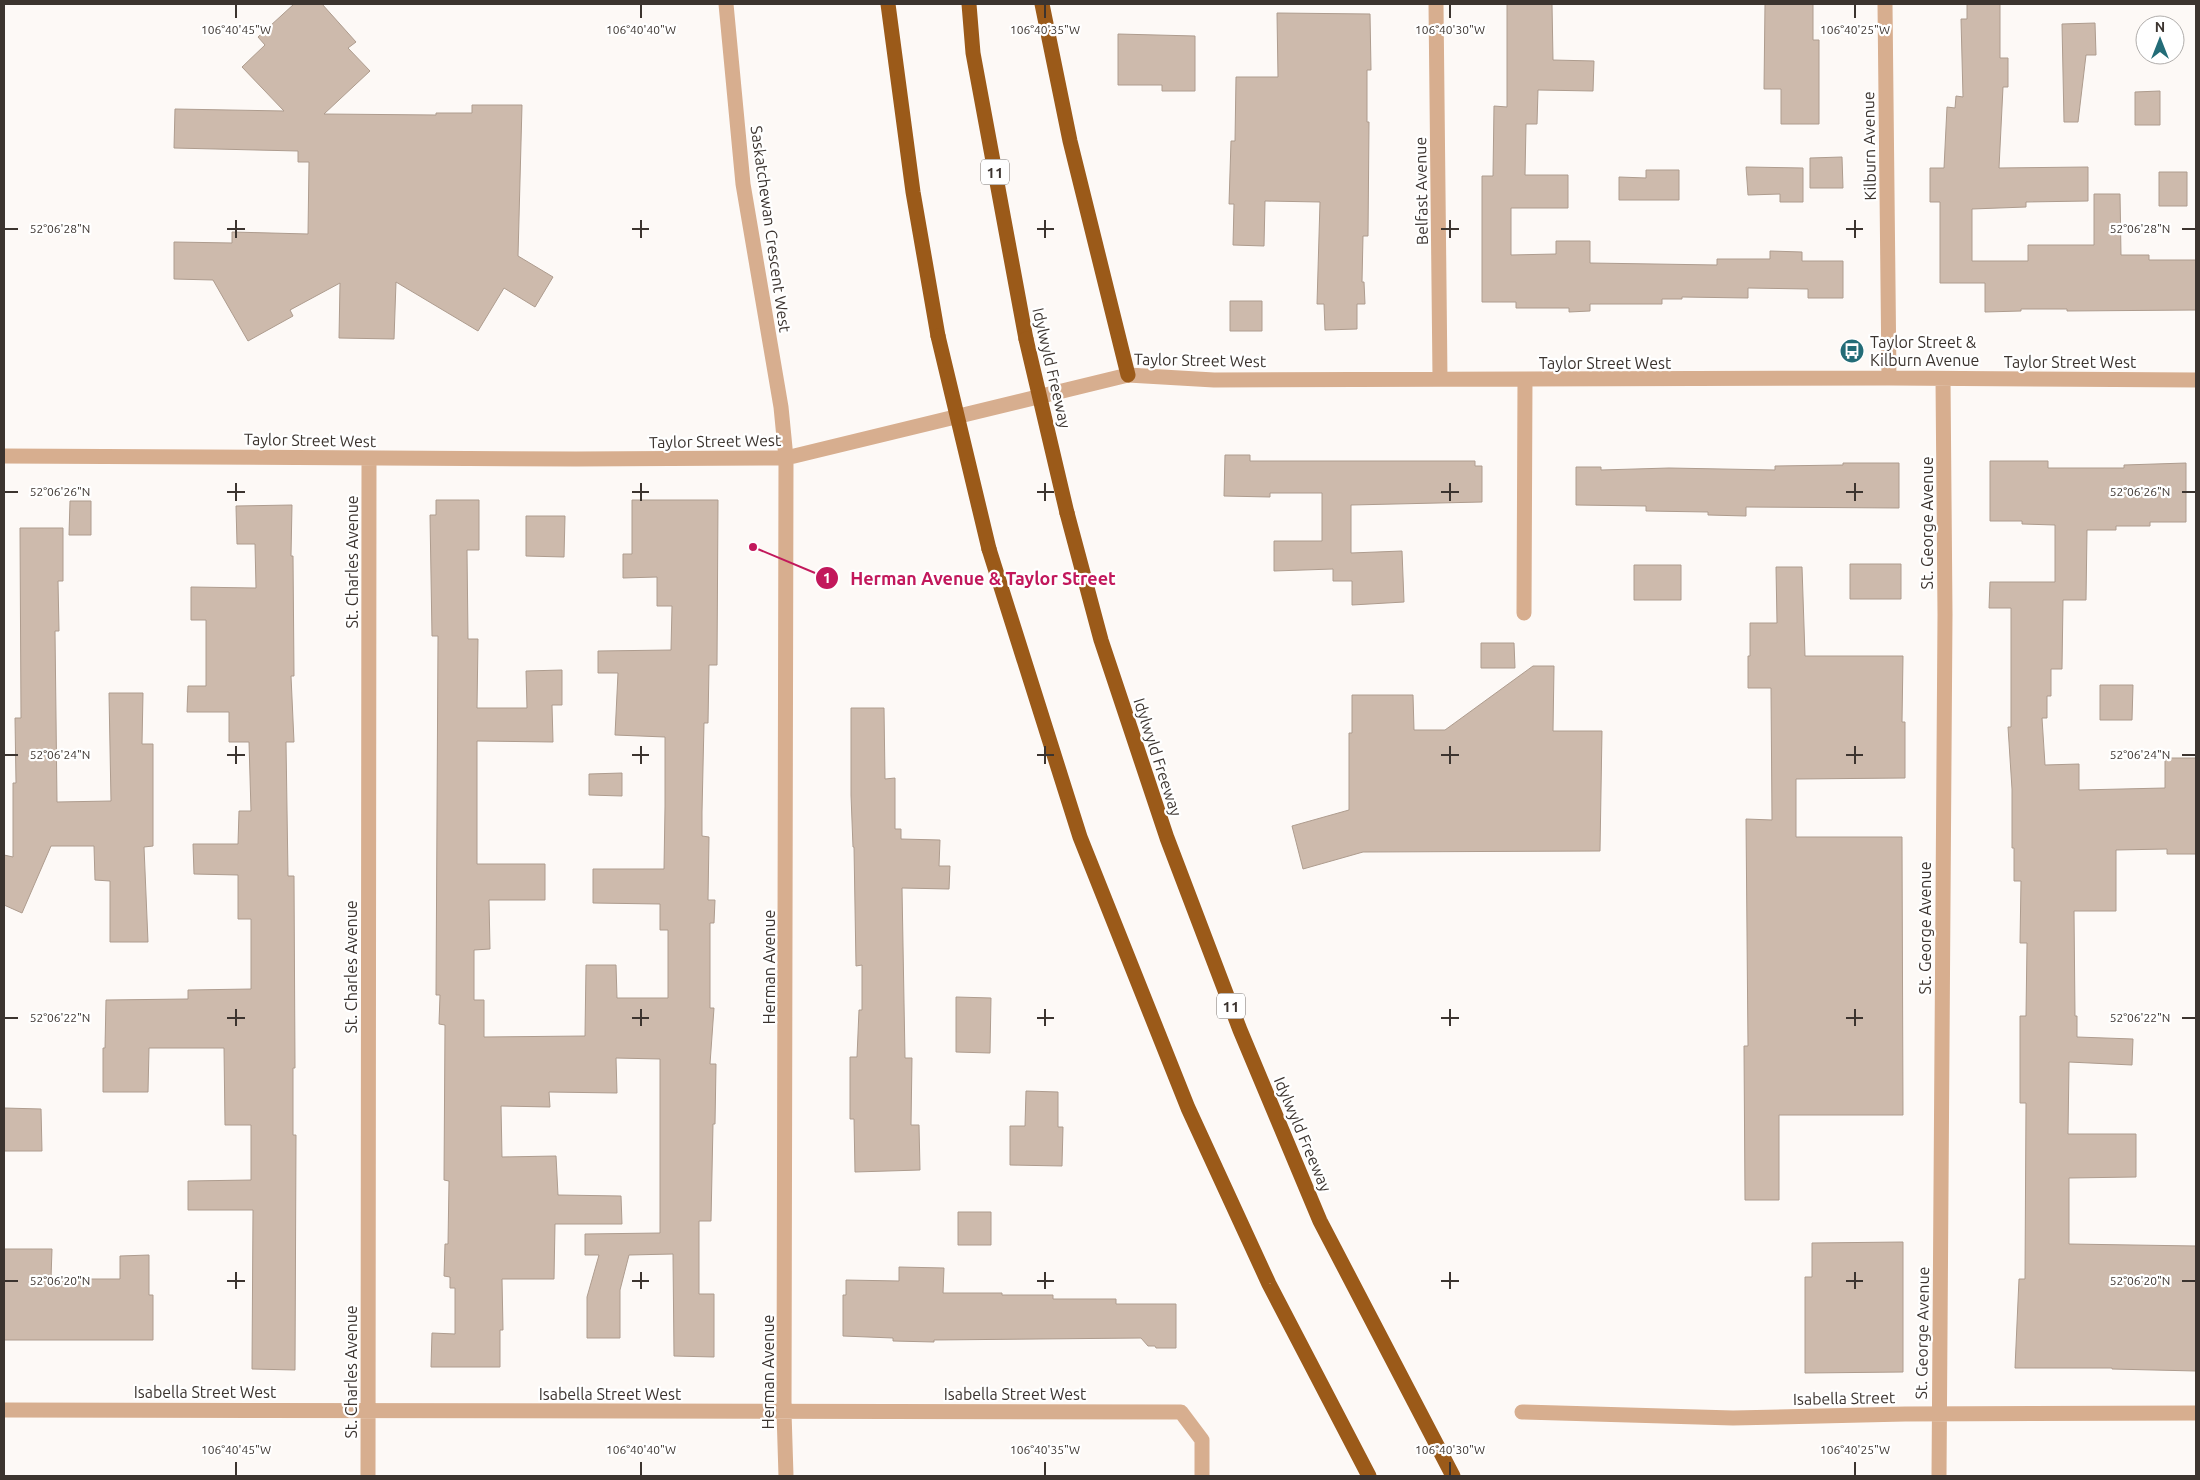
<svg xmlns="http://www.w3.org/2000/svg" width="2200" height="1480" font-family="Ubuntu,sans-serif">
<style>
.building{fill:#cdbaac;stroke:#ae9c8e}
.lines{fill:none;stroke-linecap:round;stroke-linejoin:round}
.minor{stroke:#d7ae8f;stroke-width:15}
.highway{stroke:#9b5a19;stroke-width:15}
.highway-bridge{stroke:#9b5a19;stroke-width:15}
.ticks{fill:none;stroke:#3c342f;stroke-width:2}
.labels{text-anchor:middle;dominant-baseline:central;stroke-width:4.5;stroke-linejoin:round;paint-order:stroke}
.shield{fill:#fff;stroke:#76716d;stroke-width:1}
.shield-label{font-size:15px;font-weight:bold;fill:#3c342f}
.street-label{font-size:16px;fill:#3c342f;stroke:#fff}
.poi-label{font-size:16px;fill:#3c342f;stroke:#fff;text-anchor:start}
.ticks-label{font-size:12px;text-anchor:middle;fill:#3c342f;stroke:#fff;stroke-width:4.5;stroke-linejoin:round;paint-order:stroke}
.leader{fill:none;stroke:#c2185b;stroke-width:2}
.callout-dot{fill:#c2185b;stroke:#fff;stroke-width:2}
.mark-label{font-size:15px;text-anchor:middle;font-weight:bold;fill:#fff}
.callout-label{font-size:18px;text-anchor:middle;font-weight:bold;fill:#c2185b;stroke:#fff;stroke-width:4.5;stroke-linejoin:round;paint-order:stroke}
</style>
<rect width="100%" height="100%" fill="#fdf9f6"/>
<path class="building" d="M 294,4 L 322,4 L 356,42 L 348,48 L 370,71 L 324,114 L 436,115 L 436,113 L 472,113 L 472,105 L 522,105 L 518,256 L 553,277 L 535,307 L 504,288 L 478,331 L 396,282 L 394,339 L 339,338 L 340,283 L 290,310 L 293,316 L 248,341 L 213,280 L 174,279 L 174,242 L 232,243 L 232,232 L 308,234 L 309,162 L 298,162 L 298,151 L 174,148 L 175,109 L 284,111 L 242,67 L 265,45 L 258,37 Z
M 1507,4 L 1552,4 L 1553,60 L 1594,61 L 1593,91 L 1538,90 L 1537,124 L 1526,124 L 1525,175 L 1568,175 L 1568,208 L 1511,208 L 1511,255 L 1556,254 L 1556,241 L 1590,241 L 1590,263 L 1717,265 L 1717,259 L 1770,259 L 1770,251 L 1802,252 L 1802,261 L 1843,261 L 1843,298 L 1808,298 L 1808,289 L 1748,288 L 1748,298 L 1682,297 L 1682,299 L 1662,299 L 1662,304 L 1590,304 L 1590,311 L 1569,312 L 1569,308 L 1516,308 L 1516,302 L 1482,302 L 1482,176 L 1493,176 L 1494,106 L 1507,107 Z
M 1765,4 L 1813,4 L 1813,40 L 1819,40 L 1819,124 L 1781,124 L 1781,89 L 1764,89 Z
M 1967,4 L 2000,4 L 2000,58 L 2008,58 L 2008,87 L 2003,87 L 1999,168 L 2088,167 L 2088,201 L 2026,202 L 2026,207 L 1972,209 L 1972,261 L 2028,261 L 2028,245 L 2094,245 L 2094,194 L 2120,194 L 2121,255 L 2149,255 L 2149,260 L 2196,260 L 2196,310 L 2067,311 L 2067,309 L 2021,309 L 2021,311 L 1985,312 L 1985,283 L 1940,283 L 1940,202 L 1930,202 L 1930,168 L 1944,168 L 1947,107 L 1955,108 L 1956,96 L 1963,97 L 1961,19 L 1967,19 Z
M 1277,13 L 1370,14 L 1371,70 L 1367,70 L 1367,122 L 1369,122 L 1368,236 L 1363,236 L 1362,282 L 1364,282 L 1365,304 L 1357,304 L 1357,329 L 1325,330 L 1324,304 L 1317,304 L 1320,202 L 1265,201 L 1264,246 L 1233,245 L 1234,204 L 1229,204 L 1231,141 L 1235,141 L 1236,77 L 1278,77 Z
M 2095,23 L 2096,55 L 2086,55 L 2078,122 L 2064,122 L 2062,24 Z
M 1118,34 L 1195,36 L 1195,91 L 1162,91 L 1162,85 L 1118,85 Z
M 2160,91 L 2160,125 L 2135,125 L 2135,92 Z
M 1842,157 L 1843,188 L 1810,188 L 1810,158 Z
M 1746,167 L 1803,168 L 1803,202 L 1780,202 L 1780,194 L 1748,195 Z
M 1646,170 L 1679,170 L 1679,200 L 1619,200 L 1619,177 L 1646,178 Z
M 2159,172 L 2187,172 L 2187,206 L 2159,206 Z
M 1230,301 L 1262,301 L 1262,331 L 1230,331 Z
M 1225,455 L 1250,455 L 1250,461 L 1475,461 L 1475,466 L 1482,466 L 1482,502 L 1351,505 L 1351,553 L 1402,551 L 1404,602 L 1352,605 L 1352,581 L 1333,581 L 1333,569 L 1274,571 L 1274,541 L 1322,541 L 1322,493 L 1270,493 L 1270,497 L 1224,496 Z
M 1990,461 L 2048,461 L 2048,468 L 2124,468 L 2124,465 L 2186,463 L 2186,522 L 2150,522 L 2150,526 L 2116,526 L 2116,530 L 2087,530 L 2086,600 L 2063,600 L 2062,669 L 2051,669 L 2051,696 L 2047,696 L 2047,718 L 2042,718 L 2045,765 L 2079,764 L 2079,790 L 2165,788 L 2165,758 L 2196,758 L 2196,854 L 2167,854 L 2167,849 L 2116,850 L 2116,911 L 2074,911 L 2075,1016 L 2077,1016 L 2077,1037 L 2133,1039 L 2132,1065 L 2069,1062 L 2068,1134 L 2136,1134 L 2136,1177 L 2069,1178 L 2069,1244 L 2196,1246 L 2196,1371 L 2112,1369 L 2112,1368 L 2015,1368 L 2019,1279 L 2025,1279 L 2026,1103 L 2020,1103 L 2020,1016 L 2026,1016 L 2027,943 L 2020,943 L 2021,881 L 2014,881 L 2014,848 L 2012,848 L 2012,789 L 2008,727 L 2011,727 L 2011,608 L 1989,608 L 1990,582 L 2055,582 L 2055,525 L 2022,524 L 2022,521 L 1990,521 Z
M 1843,463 L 1899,463 L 1899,508 L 1746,507 L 1746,516 L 1708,515 L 1708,512 L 1646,511 L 1646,506 L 1576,505 L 1576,467 L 1601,467 L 1601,470 L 1669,468 L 1775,470 L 1775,466 L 1843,465 Z
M 436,500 L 479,500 L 479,550 L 467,550 L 468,639 L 478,639 L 477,708 L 527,708 L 526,671 L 562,670 L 562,705 L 552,705 L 553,742 L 477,741 L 477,864 L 545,864 L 545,900 L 489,900 L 490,949 L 474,950 L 474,1000 L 484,1000 L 484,1037 L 585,1036 L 586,965 L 616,965 L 617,998 L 668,998 L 668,930 L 660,930 L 660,904 L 593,903 L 593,869 L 664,869 L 665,807 L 665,737 L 615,735 L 618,673 L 598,673 L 598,651 L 671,650 L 672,606 L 657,606 L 657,577 L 623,578 L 623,554 L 632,554 L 632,500 L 718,500 L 717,665 L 709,665 L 708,723 L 704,723 L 702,812 L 702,836 L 709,837 L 708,900 L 715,900 L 714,923 L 710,923 L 710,1008 L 714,1008 L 710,1064 L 716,1064 L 715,1124 L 713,1124 L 711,1221 L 699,1221 L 699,1294 L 714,1294 L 714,1357 L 674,1356 L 673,1254 L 629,1255 L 620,1290 L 620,1338 L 587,1338 L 587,1297 L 599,1255 L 585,1255 L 585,1234 L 660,1233 L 660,1059 L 616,1058 L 617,1093 L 549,1092 L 550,1107 L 501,1106 L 502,1157 L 556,1156 L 558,1195 L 621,1196 L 622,1224 L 555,1224 L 554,1279 L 502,1279 L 503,1330 L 500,1330 L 500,1367 L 431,1367 L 432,1333 L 455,1334 L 455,1288 L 450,1288 L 450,1277 L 444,1276 L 445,1244 L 448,1244 L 449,1181 L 444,1180 L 445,1025 L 439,1024 L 440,995 L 436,995 L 438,636 L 432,636 L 430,515 L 436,515 Z
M 70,501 L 91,501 L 91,535 L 69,535 Z
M 292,505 L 291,556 L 293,556 L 294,676 L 291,676 L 294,742 L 286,742 L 288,876 L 294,876 L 295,1068 L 293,1068 L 293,1135 L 296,1135 L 295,1370 L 252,1369 L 253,1210 L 188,1210 L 188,1181 L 251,1180 L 251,1125 L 225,1125 L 224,1048 L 149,1048 L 148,1092 L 103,1092 L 103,1048 L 105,1048 L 106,1000 L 188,999 L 188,990 L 251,989 L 251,919 L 238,919 L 238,875 L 194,874 L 193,844 L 238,844 L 239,811 L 251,811 L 249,742 L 229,742 L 229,712 L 187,712 L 188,686 L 206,686 L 206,620 L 191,620 L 191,587 L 256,588 L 255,544 L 237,544 L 236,506 Z
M 526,516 L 565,516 L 564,557 L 526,556 Z
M 20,528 L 63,528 L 63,581 L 58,581 L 59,631 L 55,631 L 57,802 L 111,801 L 109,693 L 143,693 L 142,744 L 153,744 L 153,846 L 144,847 L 148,942 L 110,942 L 110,881 L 95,880 L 94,846 L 51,846 L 22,913 L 4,905 L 4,855 L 13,857 L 13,783 L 16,783 L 15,718 L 21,718 Z
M 1850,564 L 1901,564 L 1901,599 L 1850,599 Z
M 1634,565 L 1681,565 L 1681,600 L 1634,600 Z
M 1776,567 L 1802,567 L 1805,656 L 1903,656 L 1902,722 L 1905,722 L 1905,778 L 1796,779 L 1796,837 L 1902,837 L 1903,1115 L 1779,1115 L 1779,1200 L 1745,1200 L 1744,1046 L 1748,1046 L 1746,819 L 1772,820 L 1771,688 L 1748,688 L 1748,656 L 1750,656 L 1750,623 L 1777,623 Z
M 1481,643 L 1514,643 L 1515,668 L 1481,668 Z
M 1533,666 L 1554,666 L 1553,731 L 1602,731 L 1600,851 L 1363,852 L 1303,869 L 1292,826 L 1349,810 L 1349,733 L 1352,733 L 1352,695 L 1413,695 L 1414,730 L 1445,730 Z
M 2100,685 L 2133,685 L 2132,720 L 2100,720 Z
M 851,708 L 884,708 L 885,779 L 895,778 L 895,829 L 901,829 L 901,839 L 940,840 L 939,866 L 950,866 L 949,889 L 902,888 L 905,1058 L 912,1058 L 911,1125 L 919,1125 L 920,1170 L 855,1172 L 854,1119 L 850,1119 L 850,1057 L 857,1057 L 859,1010 L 862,1010 L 862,965 L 856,966 L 854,847 L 853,847 L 851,795 Z
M 622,773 L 622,796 L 589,795 L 589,774 Z
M 956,997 L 991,998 L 990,1053 L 956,1052 Z
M 1026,1091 L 1058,1092 L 1058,1127 L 1063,1127 L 1062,1166 L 1010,1165 L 1010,1126 L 1025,1126 Z
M 4,1108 L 41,1109 L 42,1151 L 4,1151 Z
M 958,1212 L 991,1212 L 991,1245 L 958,1245 Z
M 1903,1242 L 1903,1372 L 1805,1373 L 1805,1277 L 1812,1277 L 1812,1243 Z
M 4,1249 L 52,1249 L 51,1279 L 120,1279 L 120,1256 L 149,1255 L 149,1295 L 153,1295 L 153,1340 L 4,1340 Z
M 899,1267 L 944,1268 L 943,1293 L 1002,1293 L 1002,1295 L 1053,1295 L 1053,1299 L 1116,1299 L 1116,1304 L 1176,1304 L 1176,1348 L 1156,1348 L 1155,1346 L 1148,1346 L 1141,1338 L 934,1340 L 934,1342 L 893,1341 L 893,1338 L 843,1336 L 843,1295 L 846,1295 L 846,1280 L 899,1281 Z"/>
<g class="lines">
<path class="minor" d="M 726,4 L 743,184 L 781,407 L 786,458 L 784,1412 L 786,1476
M 1436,4 L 1440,378
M 1885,4 L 1889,378
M 4,456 L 576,459 L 786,458 L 1128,375 L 1214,380 L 1889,378 L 2196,380
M 1524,613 L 1525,380
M 4,1410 L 1181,1412 L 1202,1440 L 1202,1476
M 1522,1412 L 1733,1418 L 1905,1414 L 2196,1413
M 368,1476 L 369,458
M 1939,1476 L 1945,614 L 1943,379"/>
<path class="highway" d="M 888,4 L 913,192 L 938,336
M 969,4 L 973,53 L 1026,339
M 1042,4 L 1070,141 L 1128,375
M 1067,513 L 1101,640 L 1167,838 L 1240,1030 L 1320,1221 L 1453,1476
M 989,549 L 1080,837 L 1188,1108 L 1269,1284 L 1369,1476"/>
<path class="highway-bridge" d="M 938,336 L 989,549
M 1026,339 L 1067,513"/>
</g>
<path class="ticks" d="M 236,5 L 236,18M 641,5 L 641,18M 1045,5 L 1045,18M 1450,5 L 1450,18M 1855,5 L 1855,18M 236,220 L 236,238M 641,220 L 641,238M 1045,220 L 1045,238M 1450,220 L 1450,238M 1855,220 L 1855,238M 5,229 L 18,229M 227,229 L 245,229M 632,229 L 649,229M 1037,229 L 1054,229M 1441,229 L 1459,229M 1846,229 L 1863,229M 2182,229 L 2195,229M 236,483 L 236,501M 641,483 L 641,501M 1045,483 L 1045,501M 1450,483 L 1450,501M 1855,483 L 1855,501M 5,492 L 18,492M 227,492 L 245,492M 632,492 L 649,492M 1037,492 L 1054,492M 1441,492 L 1459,492M 1846,492 L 1863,492M 2182,492 L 2195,492M 236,746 L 236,764M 641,746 L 641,764M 1045,746 L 1045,764M 1450,746 L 1450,764M 1855,746 L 1855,764M 5,755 L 18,755M 227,755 L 245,755M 632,755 L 649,755M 1037,755 L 1054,755M 1441,755 L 1459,755M 1846,755 L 1863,755M 2182,755 L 2195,755M 236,1009 L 236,1026M 641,1009 L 641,1026M 1045,1009 L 1045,1026M 1450,1009 L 1450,1026M 1855,1009 L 1855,1026M 5,1018 L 18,1018M 227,1018 L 245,1018M 632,1018 L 649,1018M 1037,1018 L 1054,1018M 1441,1018 L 1459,1018M 1846,1018 L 1863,1018M 2182,1018 L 2195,1018M 236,1272 L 236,1289M 641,1272 L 641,1289M 1045,1272 L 1045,1289M 1450,1272 L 1450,1289M 1855,1272 L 1855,1289M 5,1281 L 18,1281M 227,1281 L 245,1281M 632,1281 L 649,1281M 1037,1281 L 1054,1281M 1441,1281 L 1459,1281M 1846,1281 L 1863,1281M 2182,1281 L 2195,1281M 236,1462 L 236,1475M 641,1462 L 641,1475M 1045,1462 L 1045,1475M 1450,1462 L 1450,1475M 1855,1462 L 1855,1475"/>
<defs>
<symbol id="bus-disc" viewBox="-11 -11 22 22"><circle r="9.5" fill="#236c77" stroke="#fff"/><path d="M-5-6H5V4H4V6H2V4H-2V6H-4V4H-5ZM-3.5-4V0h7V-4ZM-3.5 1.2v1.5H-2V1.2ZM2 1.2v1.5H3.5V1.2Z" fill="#fff"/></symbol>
</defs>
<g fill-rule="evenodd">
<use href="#bus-disc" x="1838" y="337" width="28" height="28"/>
</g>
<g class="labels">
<g class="shield">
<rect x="981" y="159.5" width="28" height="25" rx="4"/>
<rect x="1217" y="993.5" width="28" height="25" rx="4"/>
</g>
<g class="shield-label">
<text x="995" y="172">11</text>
<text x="1231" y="1006">11</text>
</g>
<g class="street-label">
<text transform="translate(1869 146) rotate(-91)">Kilburn Avenue</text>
<text transform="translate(1421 191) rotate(-91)">Belfast Avenue</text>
<text transform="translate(771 229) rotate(82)">Saskatchewan Crescent West</text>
<text transform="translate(1200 360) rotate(1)">Taylor Street West</text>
<text x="2070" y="362">Taylor Street West</text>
<text x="1605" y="363">Taylor Street West</text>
<text transform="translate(1052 368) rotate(77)">Idylwyld Freeway</text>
<text transform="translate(310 440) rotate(1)">Taylor Street West</text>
<text transform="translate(715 441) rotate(-1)">Taylor Street West</text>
<text transform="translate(1927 523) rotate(-90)">St. George Avenue</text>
<text transform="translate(352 562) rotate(-90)">St. Charles Avenue</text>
<text transform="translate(1158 757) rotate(72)">Idylwyld Freeway</text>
<text transform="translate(1925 928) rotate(-90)">St. George Avenue</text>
<text transform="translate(351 967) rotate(-90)">St. Charles Avenue</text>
<text transform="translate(769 967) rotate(-90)">Herman Avenue</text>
<text transform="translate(1303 1134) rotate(67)">Idylwyld Freeway</text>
<text transform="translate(1922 1333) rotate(-89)">St. George Avenue</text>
<text transform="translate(351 1372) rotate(-90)">St. Charles Avenue</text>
<text transform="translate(768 1372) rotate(-90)">Herman Avenue</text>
<text x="205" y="1392">Isabella Street West</text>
<text x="610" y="1394">Isabella Street West</text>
<text x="1015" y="1394">Isabella Street West</text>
<text transform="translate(1844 1398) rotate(-1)">Isabella Street</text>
</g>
<g class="poi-label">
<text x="1870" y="342">Taylor Street &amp;<tspan x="1870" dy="18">Kilburn Avenue</tspan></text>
</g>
</g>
<g class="ticks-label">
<text x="236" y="34">106°40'45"W</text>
<text x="641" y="34">106°40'40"W</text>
<text x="1045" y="34">106°40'35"W</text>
<text x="1450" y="34">106°40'30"W</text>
<text x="1855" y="34">106°40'25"W</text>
<text x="60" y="233">52°06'28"N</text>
<text x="2140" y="233">52°06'28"N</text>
<text x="60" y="496">52°06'26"N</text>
<text x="2140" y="496">52°06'26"N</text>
<text x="60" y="759">52°06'24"N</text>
<text x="2140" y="759">52°06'24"N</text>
<text x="60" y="1022">52°06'22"N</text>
<text x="2140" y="1022">52°06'22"N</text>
<text x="60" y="1285">52°06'20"N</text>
<text x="2140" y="1285">52°06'20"N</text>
<text x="236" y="1454">106°40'45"W</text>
<text x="641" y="1454">106°40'40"W</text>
<text x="1045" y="1454">106°40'35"W</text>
<text x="1450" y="1454">106°40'30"W</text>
<text x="1855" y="1454">106°40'25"W</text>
</g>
<path class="leader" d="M753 547L827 578"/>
<g class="callout-dot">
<circle cx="753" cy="547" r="5"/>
<circle cx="827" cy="578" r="12"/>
</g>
<g class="mark-label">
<text x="827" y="583">1</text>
</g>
<g class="callout-label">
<text x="983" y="585">Herman Avenue &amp; Taylor Street</text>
</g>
<rect width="2200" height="1480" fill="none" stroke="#3c342f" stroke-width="10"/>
<g transform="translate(2160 40)"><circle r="24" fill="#ffffff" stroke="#b1aeac"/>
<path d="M0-4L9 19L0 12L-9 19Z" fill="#236c77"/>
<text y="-8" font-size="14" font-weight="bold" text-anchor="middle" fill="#3c342f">N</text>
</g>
</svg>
